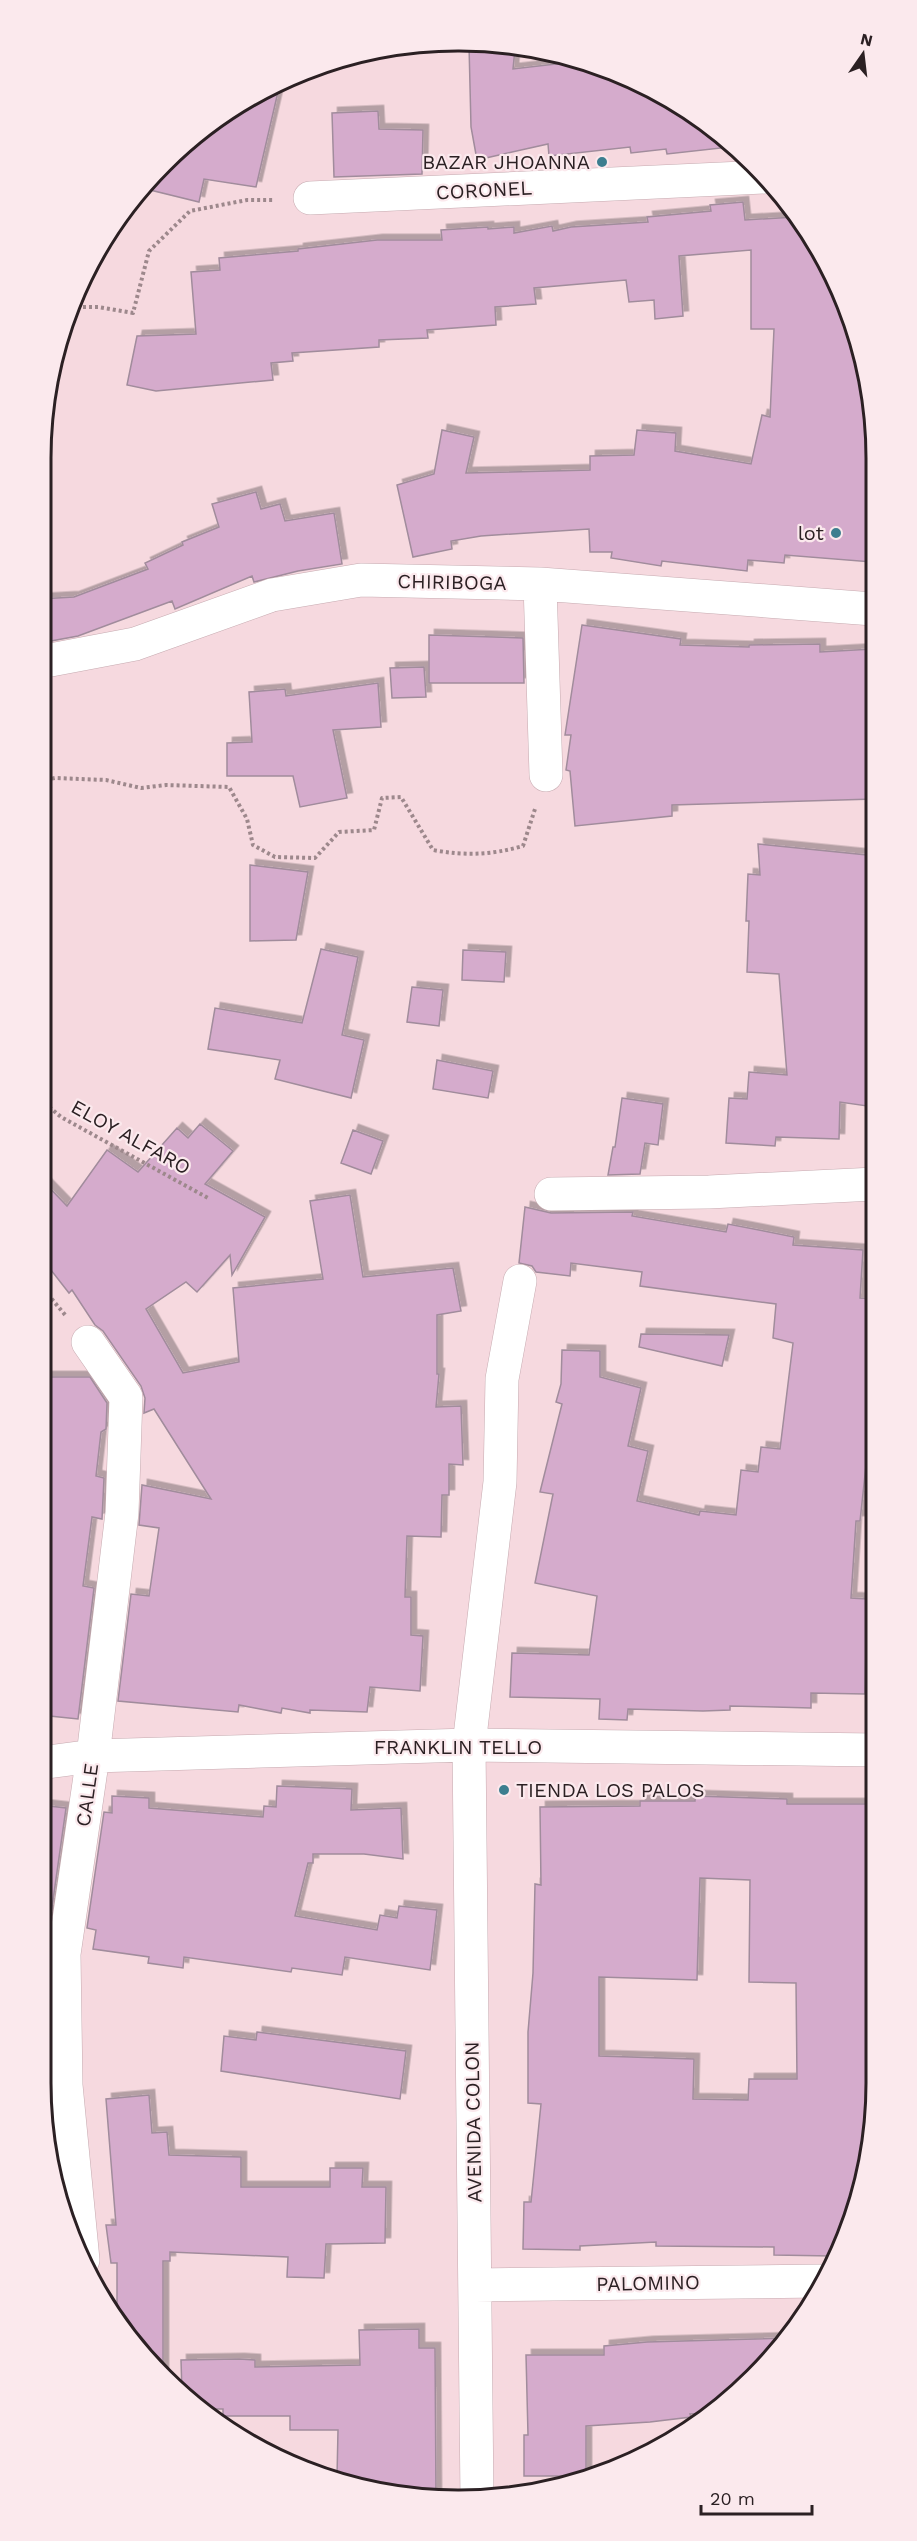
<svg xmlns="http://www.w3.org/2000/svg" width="917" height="2541" font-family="'Work Sans',sans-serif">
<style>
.building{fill:#d5abcc;stroke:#a18c9c;stroke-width:1.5;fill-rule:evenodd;filter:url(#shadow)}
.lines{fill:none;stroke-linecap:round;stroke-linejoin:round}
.minor-casing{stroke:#c6aab0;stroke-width:34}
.path{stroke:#9d888c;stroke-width:4;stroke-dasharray:3 3;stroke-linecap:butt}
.minor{stroke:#fff;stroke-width:33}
.poi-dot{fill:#3c7e8f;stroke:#fbe9ed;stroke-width:2}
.labels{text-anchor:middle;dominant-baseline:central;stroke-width:4.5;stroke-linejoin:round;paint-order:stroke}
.poi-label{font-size:20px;fill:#2b2023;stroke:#fbe9ed;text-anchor:end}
.street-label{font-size:20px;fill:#2b2023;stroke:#fbe9ed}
.rim{fill:none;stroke:#2b2023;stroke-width:3}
</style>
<defs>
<filter id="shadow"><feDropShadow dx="5.5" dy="-5.5" stdDeviation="0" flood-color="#0004"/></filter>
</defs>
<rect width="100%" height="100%" fill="#f6d9df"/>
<path class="building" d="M 469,45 L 515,49 L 513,69 L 582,61 L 668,97 L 730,147 L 667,154 L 666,149 L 631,153 L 630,147 L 549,156 L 548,144 L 477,160 L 471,127 Z
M 280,83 L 256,187 L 204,179 L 199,202 L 142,188 L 183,144 L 249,97 Z
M 378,111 L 379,129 L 423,130 L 422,174 L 334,177 L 332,113 Z
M 743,202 L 745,220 L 795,217 L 834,274 L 870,396 L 872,430 L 866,482 L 871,482 L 867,522 L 873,523 L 872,562 L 785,555 L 784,563 L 748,560 L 747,571 L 662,561 L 661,566 L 611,558 L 612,552 L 590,552 L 589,529 L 481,536 L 451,541 L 452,549 L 413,557 L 397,485 L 434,474 L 442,430 L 474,437 L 466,473 L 590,470 L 590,456 L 634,455 L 637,430 L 676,433 L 675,451 L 751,464 L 762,415 L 770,417 L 774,329 L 751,329 L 751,250 L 679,256 L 683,316 L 655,319 L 654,300 L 629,302 L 626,280 L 534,288 L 536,304 L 495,307 L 496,325 L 427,330 L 428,338 L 379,340 L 379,347 L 292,353 L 293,361 L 271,363 L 273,380 L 156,391 L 127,385 L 137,336 L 196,334 L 191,272 L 220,270 L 219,258 L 298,251 L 298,249 L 377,240 L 442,240 L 441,230 L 488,227 L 488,229 L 514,227 L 514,233 L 552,226 L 553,231 L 571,227 L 648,222 L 647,217 L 711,211 L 710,205 Z
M 256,492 L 261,509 L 280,504 L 285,521 L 334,513 L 342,564 L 298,571 L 254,582 L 252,576 L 175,609 L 172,601 L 78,636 L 40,643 L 40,599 L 74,597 L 148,569 L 145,563 L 183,545 L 182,542 L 219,527 L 212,504 Z
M 582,625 L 681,639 L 680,645 L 749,647 L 749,645 L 820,644 L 820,652 L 873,649 L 874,799 L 672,805 L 672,816 L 575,826 L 570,771 L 566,770 L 571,735 L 565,735 Z
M 429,635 L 523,638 L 524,683 L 429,683 Z
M 424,667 L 426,697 L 392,698 L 390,668 Z
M 378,683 L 381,727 L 333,730 L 347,798 L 300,807 L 293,776 L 227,776 L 227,743 L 252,742 L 249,692 L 285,689 L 286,696 Z
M 758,844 L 867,855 L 866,901 L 871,901 L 871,929 L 874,929 L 874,1107 L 840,1102 L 839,1139 L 776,1137 L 775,1146 L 726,1143 L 729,1098 L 747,1099 L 749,1072 L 787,1075 L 779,974 L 747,972 L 749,921 L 746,921 L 748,874 L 760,875 Z
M 250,865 L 308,872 L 296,940 L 250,941 Z
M 321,949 L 358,957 L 342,1035 L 364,1040 L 351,1098 L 275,1079 L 280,1060 L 208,1049 L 215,1008 L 302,1023 Z
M 463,950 L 506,952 L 504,982 L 462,980 Z
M 412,987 L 443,990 L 439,1026 L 407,1022 Z
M 437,1060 L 493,1071 L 488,1098 L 433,1089 Z
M 622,1098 L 663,1104 L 658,1145 L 645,1143 L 640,1174 L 608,1175 L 613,1147 L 615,1147 Z
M 200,1124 L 233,1151 L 205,1184 L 265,1217 L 232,1275 L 230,1255 L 197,1292 L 186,1282 L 146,1309 L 183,1373 L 239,1362 L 233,1288 L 323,1279 L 310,1201 L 350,1195 L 363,1277 L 453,1268 L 461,1311 L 437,1315 L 437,1374 L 439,1374 L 436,1407 L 461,1406 L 463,1465 L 449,1464 L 449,1495 L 442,1495 L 441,1537 L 407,1536 L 405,1597 L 411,1597 L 411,1635 L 423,1636 L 420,1691 L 370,1687 L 367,1712 L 310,1710 L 310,1713 L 282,1708 L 281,1713 L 239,1705 L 238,1712 L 118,1701 L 131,1594 L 149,1596 L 159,1528 L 139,1525 L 142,1485 L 211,1499 L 154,1409 L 144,1413 L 145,1398 L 141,1386 L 103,1331 L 95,1325 L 72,1290 L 69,1293 L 40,1256 L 40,1178 L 67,1206 L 107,1150 L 138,1172 L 177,1128 L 188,1138 Z
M 353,1130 L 383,1141 L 371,1174 L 341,1163 Z
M 525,1207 L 551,1213 L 633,1212 L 632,1216 L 726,1232 L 728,1224 L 794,1237 L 793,1245 L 863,1250 L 860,1298 L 875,1299 L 875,1404 L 871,1439 L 869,1438 L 860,1521 L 856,1521 L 851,1598 L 867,1599 L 865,1694 L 811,1693 L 811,1708 L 730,1706 L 730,1710 L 703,1711 L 628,1709 L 627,1720 L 599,1719 L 600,1699 L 510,1697 L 512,1653 L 589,1655 L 597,1596 L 535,1583 L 553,1494 L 540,1492 L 562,1404 L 556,1402 L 561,1384 L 562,1350 L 600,1351 L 600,1377 L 641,1388 L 628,1446 L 648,1451 L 637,1501 L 699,1515 L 700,1511 L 736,1515 L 741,1470 L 758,1472 L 761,1447 L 780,1449 L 793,1343 L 773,1338 L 776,1304 L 640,1286 L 642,1272 L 571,1263 L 570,1276 L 536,1272 L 532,1266 L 519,1263 Z
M 641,1334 L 729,1335 L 722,1366 L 639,1347 Z
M 40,1377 L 90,1377 L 107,1403 L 106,1429 L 101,1432 L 96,1476 L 104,1478 L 102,1519 L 92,1517 L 83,1586 L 94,1588 L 78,1719 L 40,1715 Z
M 277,1786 L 352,1789 L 351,1810 L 401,1808 L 403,1859 L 364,1854 L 313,1854 L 313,1863 L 308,1863 L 295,1916 L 377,1930 L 380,1915 L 397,1918 L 399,1906 L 437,1910 L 430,1970 L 345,1957 L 342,1975 L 292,1968 L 291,1972 L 184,1957 L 183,1968 L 148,1963 L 149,1957 L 93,1949 L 96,1930 L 87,1928 L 104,1812 L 112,1813 L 112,1796 L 149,1798 L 149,1808 L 263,1817 L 264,1806 L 276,1807 Z
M 695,1796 L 787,1799 L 787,1804 L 876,1804 L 876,1894 L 866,1894 L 870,2064 L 875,2064 L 874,2099 L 862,2190 L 832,2256 L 774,2255 L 774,2247 L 656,2246 L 656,2242 L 580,2246 L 580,2250 L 523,2249 L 524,2202 L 531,2202 L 541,2104 L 528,2103 L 528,2032 L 533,1973 L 535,1884 L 541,1885 L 540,1807 L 640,1806 L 640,1801 L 695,1801 ZM 700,1878 L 750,1880 L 749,1982 L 796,1983 L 797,2079 L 749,2079 L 748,2100 L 693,2099 L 694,2059 L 599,2056 L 599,1977 L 697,1980 Z
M 40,1805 L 66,1808 L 50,1921 L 40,1919 Z
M 257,2032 L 406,2051 L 400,2099 L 221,2071 L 224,2036 L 256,2040 Z
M 149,2095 L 152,2133 L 167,2132 L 169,2155 L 241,2157 L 241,2187 L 330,2187 L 330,2168 L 363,2168 L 362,2187 L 386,2187 L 385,2243 L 326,2244 L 324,2278 L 287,2277 L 288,2257 L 170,2252 L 170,2261 L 163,2261 L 163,2376 L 144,2358 L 117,2314 L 117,2263 L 111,2263 L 106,2225 L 116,2225 L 106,2099 Z
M 419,2329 L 419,2348 L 435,2348 L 436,2498 L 404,2497 L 337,2477 L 338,2430 L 290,2430 L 290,2416 L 223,2416 L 223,2409 L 199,2409 L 182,2393 L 181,2360 L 239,2359 L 255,2360 L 255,2367 L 360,2365 L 359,2330 Z
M 787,2338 L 754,2378 L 711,2413 L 690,2414 L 691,2417 L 650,2422 L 586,2426 L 586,2476 L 524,2476 L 524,2435 L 528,2435 L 526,2355 L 604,2355 L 604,2346 L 647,2342 Z"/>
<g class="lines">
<defs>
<path id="minor" d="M 310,198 L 766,177
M 540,584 L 546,775
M 40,662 L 135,644 L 272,595 L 361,580 L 540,584 L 873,609
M 551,1194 L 709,1192 L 875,1184
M 40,1763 L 93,1756 L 469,1745 L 876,1750
M 83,2260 L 66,2085 L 64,1954 L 93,1756 L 122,1513 L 126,1397 L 88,1342
M 475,2285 L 821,2281
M 477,2499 L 469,1745 L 500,1482 L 502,1379 L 520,1281"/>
</defs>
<use href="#minor" class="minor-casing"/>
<path class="path" d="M 71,307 L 98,307 L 133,313 L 149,251 L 190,211 L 247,200 L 275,200
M 40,781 L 55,778 L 106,780 L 141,788 L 166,785 L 229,787 L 247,819 L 253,845 L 275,857 L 315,858 L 339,832 L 374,830 L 382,798 L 401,797 L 433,850 C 466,856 491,855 523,846 L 535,809
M 40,1099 L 61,1117 L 208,1198
M 40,1285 L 66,1316"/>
<use href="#minor" class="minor"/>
</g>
<g class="poi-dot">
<circle cx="602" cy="162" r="6"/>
<circle cx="836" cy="533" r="6"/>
<circle cx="504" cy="1790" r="6"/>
</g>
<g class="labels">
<g class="poi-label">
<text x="590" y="162">BAZAR JHOANNA</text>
<text x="824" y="533">lot</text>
<text x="516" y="1790" text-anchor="start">TIENDA LOS PALOS</text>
</g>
<g class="street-label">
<text transform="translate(484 190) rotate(-3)">CORONEL</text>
<text transform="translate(452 582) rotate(1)">CHIRIBOGA</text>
<text transform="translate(131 1137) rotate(29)">ELOY ALFARO</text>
<text x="458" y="1747">FRANKLIN TELLO</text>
<text transform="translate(87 1795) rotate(-82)">CALLE</text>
<text transform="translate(473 2122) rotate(-91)">AVENIDA COLON</text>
<text transform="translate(648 2283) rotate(-1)">PALOMINO</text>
</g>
</g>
<path d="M0 0H917V2541H0ZM458 51H459A407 407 0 0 1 866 458V2083A407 407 0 0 1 459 2490H458A407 407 0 0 1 51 2083V458A407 407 0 0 1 458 51Z" fill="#fbe9ed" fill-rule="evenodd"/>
<path class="rim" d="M458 51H459A407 407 0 0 1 866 458V2083A407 407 0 0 1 459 2490H458A407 407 0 0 1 51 2083V458A407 407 0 0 1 458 51Z"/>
<g transform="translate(863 54) rotate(14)" stroke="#fbe9ed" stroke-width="4.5" paint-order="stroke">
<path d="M0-4.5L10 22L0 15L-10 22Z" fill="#2b2023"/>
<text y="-9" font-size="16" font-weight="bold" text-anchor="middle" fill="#2b2023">N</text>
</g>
<path d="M701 2505v9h111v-9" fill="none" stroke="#2b2023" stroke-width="3"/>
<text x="710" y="2505" font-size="18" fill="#2b2023" stroke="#fbe9ed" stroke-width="4.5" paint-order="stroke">20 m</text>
</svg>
